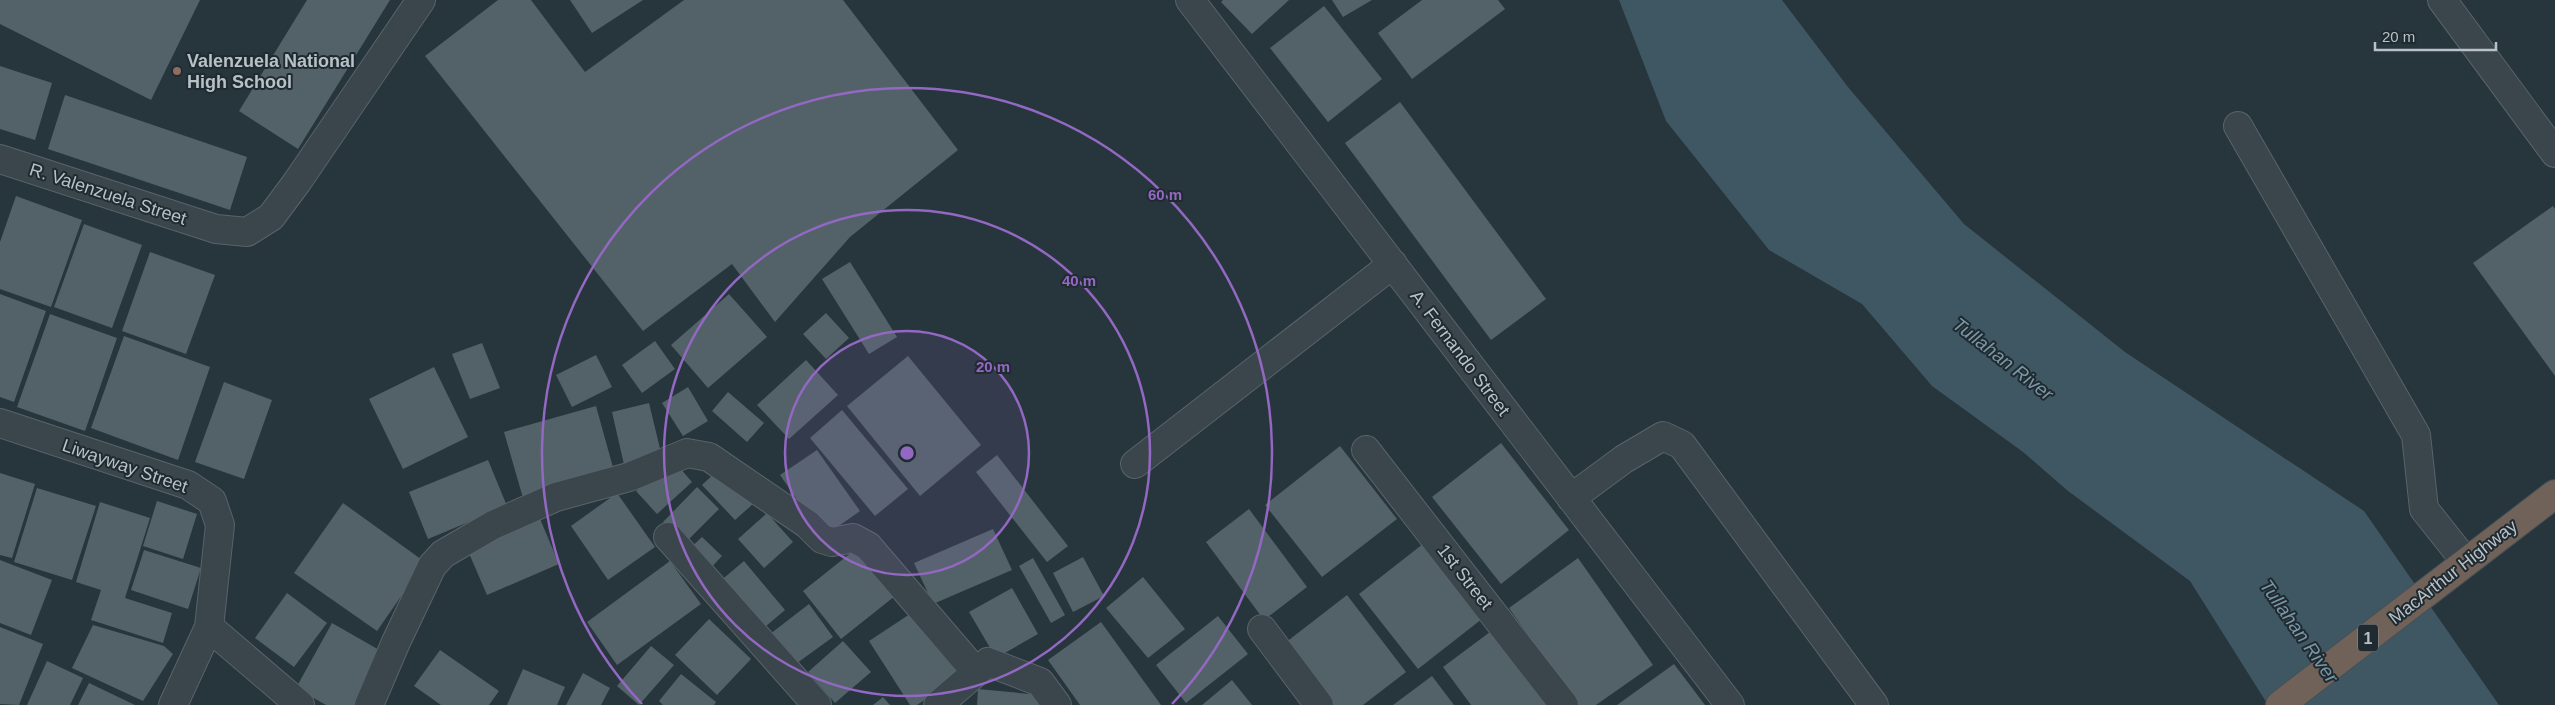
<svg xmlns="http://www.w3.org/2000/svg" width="2555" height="705" font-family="Arial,sans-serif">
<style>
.water{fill:#3f5663}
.building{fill:#536269}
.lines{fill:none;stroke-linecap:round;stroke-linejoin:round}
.minor-casing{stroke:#59646a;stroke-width:30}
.highway-casing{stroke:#465157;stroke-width:30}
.minor{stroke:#3b464c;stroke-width:28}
.highway{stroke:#716259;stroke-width:28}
.ring{fill:none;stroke:#9368c2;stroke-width:2.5}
.education-dot{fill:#8d6e63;stroke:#202b31;stroke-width:2}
.labels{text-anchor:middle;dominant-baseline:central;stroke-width:4;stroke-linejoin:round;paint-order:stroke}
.shield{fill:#202b31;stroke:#8a949a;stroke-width:1}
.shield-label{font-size:16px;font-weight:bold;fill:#b7c1c7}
.poi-label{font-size:18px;font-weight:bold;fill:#b7c1c7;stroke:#202b31;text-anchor:start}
.street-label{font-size:18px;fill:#b7c1c7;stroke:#202b31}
.water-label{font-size:19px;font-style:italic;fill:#7b97a7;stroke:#202b31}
.centre{fill:#9368c2;stroke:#202b31;stroke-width:2.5}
.ring-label{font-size:15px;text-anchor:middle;font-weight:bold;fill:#9368c2;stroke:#202b31;stroke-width:4;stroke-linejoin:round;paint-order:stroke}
</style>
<rect width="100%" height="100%" fill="#27353c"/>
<path class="water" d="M 1619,0 L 1782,0 L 1848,87 L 1964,224 L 2125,352 L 2364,511 L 2499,705 L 2268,705 L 2190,581 L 2068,491 L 2023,452 L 1932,386 L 1862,304 L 1769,250 L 1666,121 Z"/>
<path class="building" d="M 0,0 L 200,0 L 151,100 L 0,24 Z
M 307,0 L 390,0 L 298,149 L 239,111 Z
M 498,0 L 531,0 L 585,72 L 684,0 L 843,0 L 958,150 L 850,237 L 775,322 L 732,264 L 643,331 L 425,56 Z
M 570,0 L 643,0 L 592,33 Z
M 1223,0 L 1289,0 L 1252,34 L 1221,2 Z
M 1332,0 L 1372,0 L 1343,17 Z
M 1422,0 L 1498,0 L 1505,9 L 1412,79 L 1378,33 Z
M 1324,6 L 1382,79 L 1328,122 L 1270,48 Z
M 0,66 L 52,83 L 35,140 L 0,129 Z
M 65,95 L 247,157 L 230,210 L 48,149 Z
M 1400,102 L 1546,299 L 1491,340 L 1345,143 Z
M 16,196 L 82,220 L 51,307 L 0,289 L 0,242 Z
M 2553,206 L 2555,209 L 2555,376 L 2473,263 Z
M 84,224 L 142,245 L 112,328 L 54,307 Z
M 150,252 L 215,275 L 186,354 L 122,331 Z
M 850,262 L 897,337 L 869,354 L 822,279 Z
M 0,294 L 46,311 L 14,402 L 0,397 Z
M 729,294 L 767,337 L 708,388 L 671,345 Z
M 826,313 L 849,338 L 826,359 L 803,334 Z
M 50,314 L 117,338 L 85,431 L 17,407 Z
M 124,336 L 210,367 L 178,460 L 91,428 Z
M 655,341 L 675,369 L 642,393 L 622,365 Z
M 482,343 L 500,388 L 470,399 L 452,354 Z
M 596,355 L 612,387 L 572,407 L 556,375 Z
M 908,356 L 981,445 L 920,496 L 847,406 Z
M 806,360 L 838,395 L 789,439 L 757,405 Z
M 434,367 L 468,437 L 403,469 L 369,399 Z
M 224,382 L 272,400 L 244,479 L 195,462 Z
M 688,387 L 708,421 L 683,436 L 662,403 Z
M 728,392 L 764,423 L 747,442 L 712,411 Z
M 649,403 L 663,461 L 625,469 L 612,412 Z
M 596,406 L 614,471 L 523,498 L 504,432 Z
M 842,410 L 908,489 L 875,516 L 810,438 Z
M 1501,443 L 1569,530 L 1501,584 L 1432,497 Z
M 1340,446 L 1397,519 L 1322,577 L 1265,505 Z
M 817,450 L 860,511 L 823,537 L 780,475 Z
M 997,455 L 1068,546 L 1047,562 L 976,472 Z
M 672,459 L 692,482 L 657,514 L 636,491 Z
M 488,460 L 507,506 L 428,539 L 409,492 Z
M 720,468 L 753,504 L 735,520 L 702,485 Z
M 0,473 L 35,484 L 12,558 L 0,555 Z
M 697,487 L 719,509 L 684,544 L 663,522 Z
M 37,488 L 96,506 L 72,580 L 14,562 Z
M 617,493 L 655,547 L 608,580 L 571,526 Z
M 157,501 L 197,514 L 183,559 L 143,546 Z
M 100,502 L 150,518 L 125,598 L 172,613 L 163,643 L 91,620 L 101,590 L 76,582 Z
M 343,503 L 425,562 L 377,631 L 294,573 Z
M 1249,509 L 1307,587 L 1264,620 L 1206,542 Z
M 767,513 L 793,542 L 764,568 L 738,539 Z
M 538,514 L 559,564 L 487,595 L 465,544 Z
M 993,529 L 1012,570 L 933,604 L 914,563 Z
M 702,537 L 722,556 L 707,572 L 686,552 Z
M 1428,540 L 1487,615 L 1418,669 L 1359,594 Z
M 857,548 L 895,596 L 841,639 L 803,591 Z
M 144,550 L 201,568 L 188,609 L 131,590 Z
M 1083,557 L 1104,596 L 1073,612 L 1053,573 Z
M 1033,558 L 1065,615 L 1051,623 L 1019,566 Z
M 1578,558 L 1653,665 L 1596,705 L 1577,705 L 1509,608 Z
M 0,560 L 52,580 L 31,635 L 0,623 Z
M 670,561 L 701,604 L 617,665 L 587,622 Z
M 744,561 L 785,610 L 759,632 L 718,583 Z
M 1143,577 L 1185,629 L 1148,658 L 1106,608 Z
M 1012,588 L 1038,634 L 996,658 L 969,612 Z
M 287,593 L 327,623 L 294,667 L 255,638 Z
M 1347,595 L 1406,672 L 1363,705 L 1333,705 L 1285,643 Z
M 809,604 L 833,637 L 793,666 L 770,634 Z
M 916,610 L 960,676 L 917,705 L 910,705 L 869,641 Z
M 1218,616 L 1248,654 L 1186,703 L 1156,665 Z
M 709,619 L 751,659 L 717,695 L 675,655 Z
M 1101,622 L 1161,705 L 1080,705 L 1048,660 Z
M 332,623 L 388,655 L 360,705 L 326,705 L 296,688 Z
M 93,625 L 164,646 L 173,654 L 143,701 L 72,668 Z
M 0,627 L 43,644 L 19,705 L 0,704 Z
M 1494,629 L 1550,705 L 1471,705 L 1443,667 Z
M 843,641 L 871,672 L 835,703 L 808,672 Z
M 651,646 L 674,665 L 639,705 L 617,686 Z
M 440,650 L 499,691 L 489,705 L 441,705 L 414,686 Z
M 47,661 L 83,678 L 70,705 L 27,705 Z
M 1674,664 L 1705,705 L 1617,705 Z
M 523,669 L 565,687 L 557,705 L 507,705 Z
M 583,673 L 610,688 L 601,705 L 566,705 Z
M 681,674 L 716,702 L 714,705 L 663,705 L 659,701 Z
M 1432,676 L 1454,705 L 1393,705 Z
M 1232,680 L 1252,705 L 1202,705 Z
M 89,683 L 135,705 L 78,705 Z
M 978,689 L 1040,695 L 1039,705 L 977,705 Z
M 883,697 L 890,705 L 873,705 Z"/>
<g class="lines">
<defs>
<path id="minor" d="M 1190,0 L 1730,705
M 2442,0 L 2555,153
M 2238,126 L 2416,435 L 2424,509 L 2466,562
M 0,159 L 216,229 L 247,232 L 271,217 L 297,182 L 421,0
M 0,423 L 188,485 L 212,501 L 220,525 L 209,627 L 173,705
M 1366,450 L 1564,705
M 1135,464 L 1393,264
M 1571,498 L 1624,459 L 1663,436 L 1682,445 L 1874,705
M 668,537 L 817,705
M 209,627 L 300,705
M 1262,629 L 1319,705
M 369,705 L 396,642 L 432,566 L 443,554 L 493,525 L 556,497 L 629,477 L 687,453 L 709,457 L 807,524 L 822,539 L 832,542 L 853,538 L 868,546 L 976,672
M 938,705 L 988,662 L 1040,682 L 1057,705"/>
<path id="highway" d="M 2280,705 L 2555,494"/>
</defs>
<use href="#minor" class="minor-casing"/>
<use href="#highway" class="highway-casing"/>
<use href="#minor" class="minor"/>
<use href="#highway" class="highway"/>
</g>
<circle cx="907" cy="453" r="122" fill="#9368c2" fill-opacity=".12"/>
<g class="ring">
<circle cx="907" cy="453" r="122"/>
<circle cx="907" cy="453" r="243"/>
<path d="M642 704A365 365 0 1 1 1172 704"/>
</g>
<circle class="education-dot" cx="177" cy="71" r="5"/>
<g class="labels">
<rect class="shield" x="2358" y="624.5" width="20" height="27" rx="4"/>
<g class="shield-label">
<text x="2368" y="638">1</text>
</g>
<g class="poi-label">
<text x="187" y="61">Valenzuela National<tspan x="187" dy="21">High School</tspan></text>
</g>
<g class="street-label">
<text transform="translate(108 194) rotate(18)">R. Valenzuela Street</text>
<text transform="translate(1460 353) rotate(53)">A. Fernando Street</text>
<text transform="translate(125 466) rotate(19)">Liwayway Street</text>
<text transform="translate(2453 572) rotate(-38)">MacArthur Highway</text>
<text transform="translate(1465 577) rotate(52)">1st Street</text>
</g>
<g class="water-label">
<text transform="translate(2003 359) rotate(38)">Tullahan River</text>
<text transform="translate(2299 631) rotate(55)">Tullahan River</text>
</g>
</g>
<circle cx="907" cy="453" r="8" class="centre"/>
<g class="ring-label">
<text x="1165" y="200">60 m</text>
<text x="1079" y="286">40 m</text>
<text x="993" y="372">20 m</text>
</g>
<path d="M2375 42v8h121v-8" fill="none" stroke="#b7c1c7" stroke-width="2.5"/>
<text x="2382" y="42" font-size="15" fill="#b7c1c7" stroke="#202b31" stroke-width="4" paint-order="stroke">20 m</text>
</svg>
